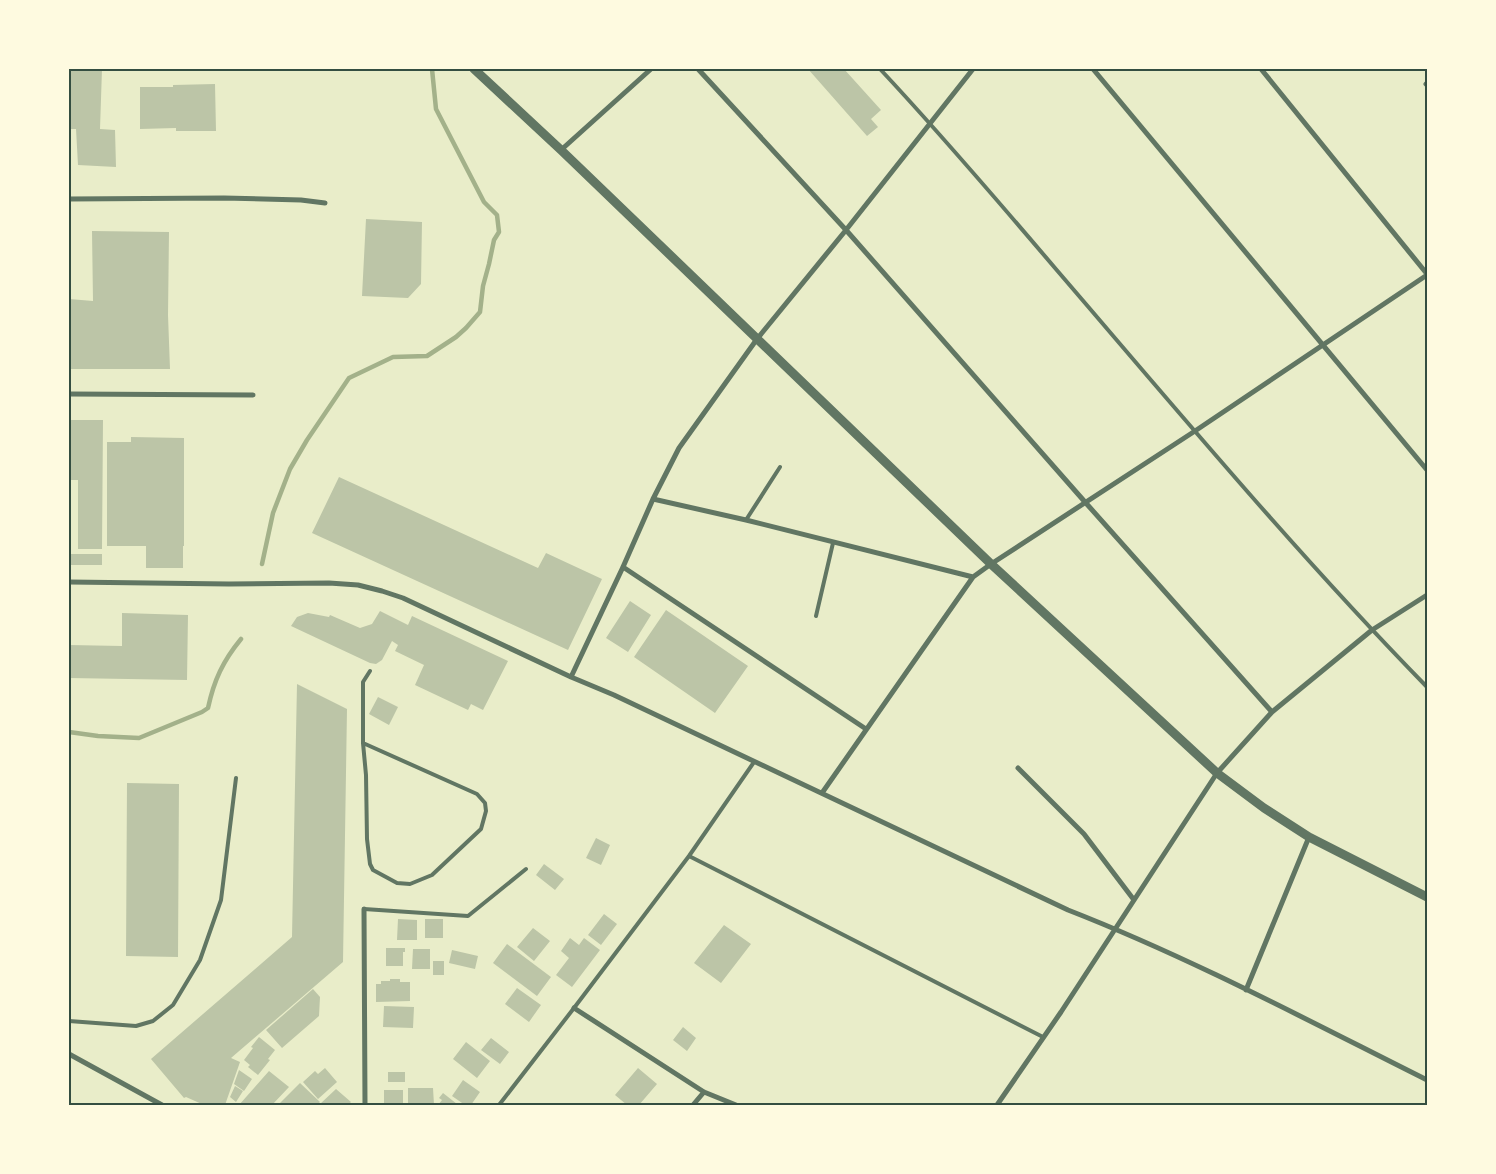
<svg xmlns="http://www.w3.org/2000/svg" width="1496" height="1174" font-family="Raleway,sans-serif">
<style>
.lines{fill:none;stroke-linecap:round;stroke-linejoin:round}
.stream{stroke:#a3b18a;stroke-width:4.5}
.building{fill:#bcc5a7}
.service{stroke:#617663;stroke-width:4}
.minor{stroke:#617663;stroke-width:5}
.tertiary{stroke:#617663;stroke-width:9}
.neatline{fill:none;stroke:#344e41;stroke-width:2}
</style>
<rect width="100%" height="100%" fill="#e9edc9"/>
<g class="lines">
<path class="stream" d="M 262,564 L 273,513 L 290,469 L 307,440 L 349,378 L 393,357 L 427,356 L 456,337 L 466,328 L 480,312 L 483,286 L 489,264 L 494,240 L 499,232 L 497,215 L 484,202 L 436,109 L 432,69
M 69,732 L 98,736 L 139,738 L 202,712 L 208,708 C 214,680 223,661 241,639"/>
</g>
<path class="building" d="M 69,69 L 102,69 L 100,129 L 115,130 L 116,167 L 78,165 L 76,129 L 69,129 Z
M 808,69 L 844,69 L 881,110 L 871,119 L 878,127 L 867,136 Z
M 215,84 L 216,131 L 176,131 L 176,128 L 140,129 L 140,87 L 173,87 L 173,85 Z
M 366,219 L 422,222 L 421,284 L 408,298 L 362,296 Z
M 92,231 L 169,232 L 168,315 L 170,369 L 69,369 L 69,299 L 93,301 Z
M 69,420 L 103,420 L 102,549 L 78,549 L 78,480 L 69,480 Z
M 131,437 L 184,438 L 184,546 L 183,546 L 183,568 L 146,568 L 146,546 L 107,546 L 107,442 L 131,442 Z
M 339,477 L 538,568 L 546,553 L 602,579 L 568,650 L 312,533 Z
M 69,554 L 102,554 L 102,565 L 69,565 Z
M 630,601 L 651,615 L 628,652 L 606,638 Z
M 666,610 L 748,666 L 715,713 L 634,657 Z
M 380,611 L 408,625 L 412,616 L 508,661 L 483,710 L 471,704 L 468,710 L 415,685 L 424,665 L 395,651 L 398,645 L 392,641 L 382,660 L 376,664 L 370,663 L 291,626 L 297,617 L 308,613 L 329,617 L 330,615 L 360,628 L 372,624 Z
M 122,613 L 188,615 L 187,680 L 69,678 L 69,645 L 122,646 Z
M 297,684 L 347,709 L 343,962 L 231,1058 L 240,1062 L 225,1105 L 204,1105 L 186,1097 L 184,1098 L 151,1059 L 292,937 Z
M 378,697 L 398,707 L 389,725 L 369,714 Z
M 127,783 L 179,784 L 178,957 L 126,956 Z
M 596,838 L 610,845 L 601,865 L 586,858 Z
M 544,864 L 564,879 L 555,890 L 536,875 Z
M 604,914 L 617,924 L 601,945 L 588,935 Z
M 398,919 L 417,920 L 417,940 L 397,940 Z
M 425,919 L 443,919 L 443,938 L 425,938 Z
M 724,925 L 751,944 L 721,983 L 694,963 Z
M 533,928 L 550,941 L 534,961 L 517,947 Z
M 570,938 L 579,945 L 584,938 L 600,950 L 572,987 L 556,975 L 569,958 L 561,951 Z
M 507,944 L 551,977 L 537,996 L 493,963 Z
M 386,948 L 405,948 L 405,952 L 403,952 L 403,966 L 386,966 Z
M 413,949 L 430,949 L 430,969 L 412,969 Z
M 452,950 L 478,956 L 475,969 L 449,963 Z
M 433,961 L 444,961 L 444,975 L 433,975 Z
M 390,979 L 400,979 L 400,982 L 410,982 L 410,1001 L 376,1002 L 376,984 L 381,984 L 381,981 L 390,981 Z
M 517,988 L 541,1005 L 529,1022 L 505,1004 Z
M 313,989 L 320,997 L 319,1016 L 282,1048 L 266,1030 Z
M 384,1006 L 414,1007 L 413,1028 L 383,1027 Z
M 683,1027 L 696,1038 L 687,1051 L 673,1040 Z
M 259,1037 L 275,1050 L 268,1059 L 270,1060 L 258,1075 L 248,1067 L 250,1065 L 244,1060 L 253,1048 L 251,1047 Z
M 491,1038 L 509,1052 L 500,1064 L 481,1050 Z
M 466,1042 L 490,1061 L 477,1078 L 453,1059 Z
M 325,1068 L 337,1082 L 318,1099 L 303,1082 L 315,1071 L 318,1074 Z
M 638,1068 L 657,1084 L 639,1105 L 627,1105 L 615,1095 Z
M 239,1070 L 252,1079 L 244,1091 L 234,1084 Z
M 269,1071 L 289,1087 L 272,1105 L 239,1105 Z
M 388,1072 L 405,1072 L 405,1082 L 388,1082 Z
M 463,1080 L 480,1092 L 471,1105 L 465,1105 L 452,1096 Z
M 300,1083 L 320,1102 L 317,1105 L 278,1105 Z
M 235,1086 L 243,1091 L 236,1102 L 230,1097 Z
M 408,1088 L 433,1088 L 434,1105 L 408,1105 Z
M 336,1089 L 351,1102 L 348,1105 L 321,1105 L 320,1104 Z
M 384,1090 L 403,1090 L 403,1105 L 384,1105 Z
M 443,1093 L 457,1104 L 456,1105 L 438,1105 L 442,1100 L 439,1098 Z"/>
<g class="lines">
<path class="service" d="M 880,69 C 940,133 998,201 1055,268 C 1177,410 1297,554 1427,687
M 746,520 L 780,467
M 816,616 L 833,543
M 363,743 L 477,794 L 485,803 L 486,811 L 481,829 L 432,875 L 410,884 L 397,883 L 373,870 L 370,864 L 367,839 L 366,775 L 363,743 L 363,682 L 370,671
M 689,856 L 1043,1037
M 364,909 L 468,916 L 526,869
M 69,1021 L 136,1026 L 153,1021 L 173,1005 L 200,960 L 221,900 L 236,778
M 499,1105 L 574,1008 L 689,856 L 754,762"/>
<path class="minor" d="M 698,69 L 846,230 L 1085,502 L 1272,712
M 1093,69 L 1427,470
M 1261,69 L 1427,274
M 1426,84 L 1427,85
M 561,150 L 651,69
M 69,199 L 224,198 L 301,200 L 325,203
M 69,394 L 253,395
M 653,499 L 746,520 L 973,577
M 623,567 L 866,729
M 69,582 L 229,584 L 329,583 L 358,585 L 382,591 L 403,598 L 571,677 L 614,695 L 1068,910 C 1191,958 1309,1021 1427,1080
M 571,677 L 623,567 L 653,499 L 679,448 L 757,339 L 846,230 L 973,69
M 1018,768 L 1084,834 L 1134,900
M 822,793 L 973,577 L 991,564 L 1195,431 L 1427,275
M 364,909 L 365,1105
M 1246,990 L 1309,837
M 574,1008 L 704,1092 L 736,1105
M 69,1054 L 162,1105
M 693,1105 L 704,1092
M 997,1105 L 1061,1012 L 1217,773 L 1272,712 L 1372,630 L 1427,595"/>
<path class="tertiary" d="M 474,69 L 561,150 L 991,564 L 1217,773 L 1264,808 L 1309,837 L 1427,897"/>
</g>
<rect width="1496" height="1174" fill="none" stroke="#fefae0" stroke-width="140"/>
<rect x="70" y="70" width="1356" height="1034" class="neatline"/>
</svg>
